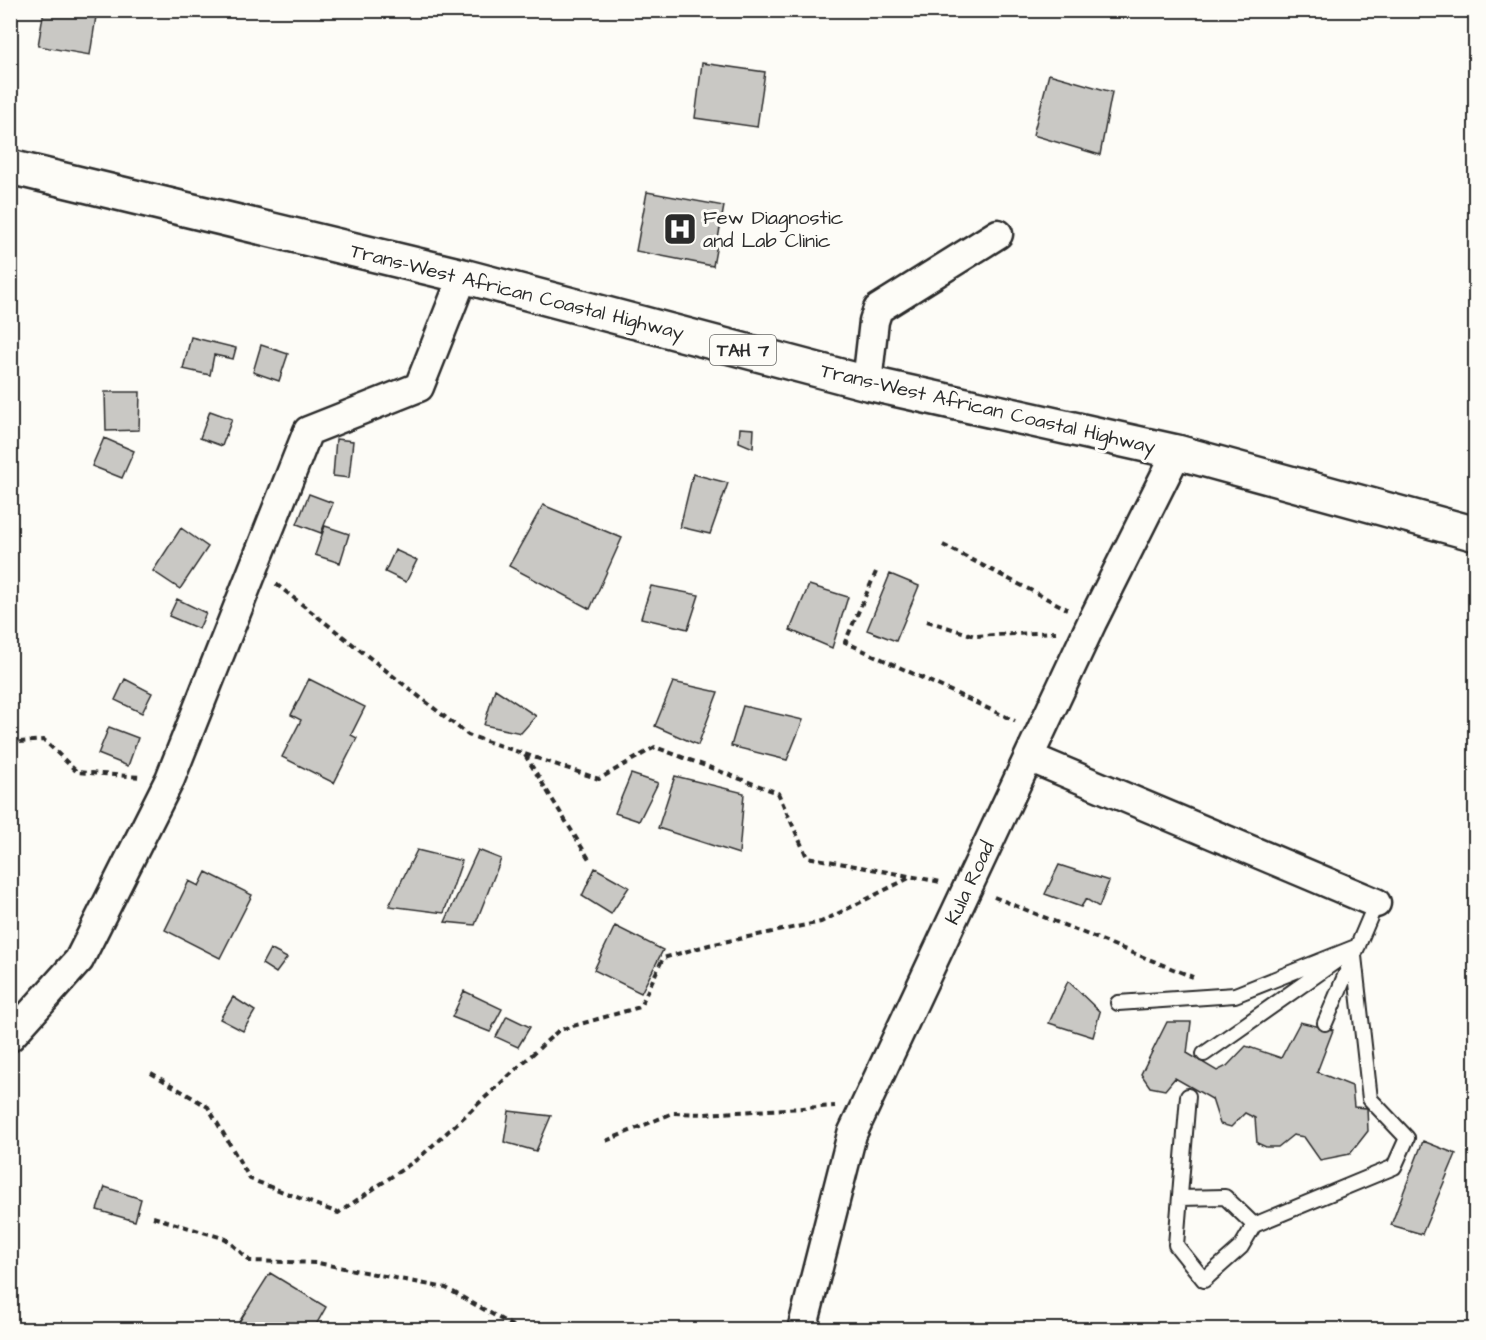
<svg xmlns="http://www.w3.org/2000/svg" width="1486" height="1340" font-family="'Architects Daughter',sans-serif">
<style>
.building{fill:#c9c8c4;stroke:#2b2b2b;stroke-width:1.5}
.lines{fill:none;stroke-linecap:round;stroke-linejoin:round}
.lane-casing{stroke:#2b2b2b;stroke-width:18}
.street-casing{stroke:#2b2b2b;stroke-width:33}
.highway-casing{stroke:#2b2b2b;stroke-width:38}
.path{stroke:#2b2b2b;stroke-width:4;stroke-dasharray:6 4.5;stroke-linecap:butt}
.lane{stroke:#fdfcf7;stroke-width:14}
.street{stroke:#fdfcf7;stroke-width:28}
.highway{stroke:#fdfcf7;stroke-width:33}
.labels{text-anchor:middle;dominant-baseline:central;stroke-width:6;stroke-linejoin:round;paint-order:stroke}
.shield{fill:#fdfcf7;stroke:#6a6a68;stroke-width:1.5}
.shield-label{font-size:18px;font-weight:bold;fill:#2b2b2b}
.poi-label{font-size:20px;fill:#2b2b2b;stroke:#fdfcf7;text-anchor:start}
.street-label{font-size:20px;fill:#2b2b2b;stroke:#fdfcf7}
</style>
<rect width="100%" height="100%" fill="#fdfcf7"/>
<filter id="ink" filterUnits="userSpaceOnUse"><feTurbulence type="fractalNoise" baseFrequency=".0167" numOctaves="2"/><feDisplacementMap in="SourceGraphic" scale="12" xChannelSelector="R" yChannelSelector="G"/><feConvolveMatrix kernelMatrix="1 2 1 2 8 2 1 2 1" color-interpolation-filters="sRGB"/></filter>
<g filter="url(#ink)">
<path class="building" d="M 44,10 L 97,10 L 90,55 L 38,46 Z
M 702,63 L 765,72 L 757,127 L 695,118 Z
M 1049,74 L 1112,92 L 1100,155 L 1033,135 Z
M 647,192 L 724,206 L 713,266 L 636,251 Z
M 191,337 L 236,348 L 233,359 L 214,355 L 210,375 L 183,369 Z
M 261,345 L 288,354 L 279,381 L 253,372 Z
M 105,392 L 140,392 L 139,430 L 106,431 Z
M 210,411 L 232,419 L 222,446 L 200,438 Z
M 740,428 L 754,429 L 753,448 L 739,442 Z
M 104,438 L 134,451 L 122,478 L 92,466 Z
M 336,439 L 353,441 L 349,478 L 333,476 Z
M 693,474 L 728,483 L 710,534 L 680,527 Z
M 309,494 L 333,503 L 321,533 L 297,524 Z
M 543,505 L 622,538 L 590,609 L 509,566 Z
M 325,526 L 349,534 L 340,563 L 315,555 Z
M 181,528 L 208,547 L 180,589 L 153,571 Z
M 395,550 L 417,560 L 406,582 L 385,572 Z
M 890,574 L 919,586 L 896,641 L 867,630 Z
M 809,585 L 848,597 L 832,648 L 790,630 Z
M 651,586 L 699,595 L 688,629 L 641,618 Z
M 177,599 L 206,613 L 199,629 L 169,616 Z
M 125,679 L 152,693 L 142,713 L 115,700 Z
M 309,679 L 365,707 L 351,735 L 357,738 L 334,783 L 282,757 L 301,720 L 291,715 Z
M 673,682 L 718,692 L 698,745 L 655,726 Z
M 495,689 L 536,716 L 521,733 L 484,725 Z
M 743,706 L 803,720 L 787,760 L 731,746 Z
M 109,727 L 138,738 L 128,766 L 98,754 Z
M 631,774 L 658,783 L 639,821 L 615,813 Z
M 675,776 L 744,793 L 739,854 L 658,828 Z
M 417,850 L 462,861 L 444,913 L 389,906 Z
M 478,850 L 501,859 L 475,925 L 445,922 Z
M 1059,865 L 1109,881 L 1099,907 L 1086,899 L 1081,907 L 1045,894 Z
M 595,868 L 629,887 L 611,914 L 582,896 Z
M 206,872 L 252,895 L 220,958 L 165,930 L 189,881 L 199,886 Z
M 615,926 L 663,950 L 641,993 L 594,970 Z
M 270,949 L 287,958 L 276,973 L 262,964 Z
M 1068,981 L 1100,1012 L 1093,1037 L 1049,1023 Z
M 464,991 L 502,1009 L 490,1032 L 452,1017 Z
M 233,997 L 255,1011 L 243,1031 L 220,1019 Z
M 507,1016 L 530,1027 L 518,1047 L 496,1037 Z
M 1167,1022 L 1191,1022 L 1187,1053 L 1217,1071 L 1227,1066 L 1246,1046 L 1281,1058 L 1300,1022 L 1333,1030 L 1317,1072 L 1352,1086 L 1354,1107 L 1367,1108 L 1368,1131 L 1350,1154 L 1320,1160 L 1304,1137 L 1293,1135 L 1278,1147 L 1266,1147 L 1257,1143 L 1255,1118 L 1245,1113 L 1231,1127 L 1220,1124 L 1212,1099 L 1175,1078 L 1165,1090 L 1150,1087 L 1141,1074 Z
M 509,1111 L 551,1116 L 536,1151 L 504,1142 Z
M 1423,1141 L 1456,1154 L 1422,1234 L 1391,1225 Z
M 105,1187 L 141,1199 L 135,1221 L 97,1210 Z
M 270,1273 L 326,1307 L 313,1330 L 234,1330 Z"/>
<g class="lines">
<defs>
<path id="lane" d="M 1118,1003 L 1235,995 L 1358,946
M 1325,1023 L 1376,903
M 1204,1054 L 1339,959
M 1188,1096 L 1176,1245 L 1204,1280 L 1241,1247 L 1254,1225 L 1394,1167 L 1407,1138 L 1370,1099 L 1354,956
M 1180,1198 L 1225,1197 L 1254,1225"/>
<path id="street" d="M 867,383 L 874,321 L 878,309 L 998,234
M 1029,757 L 1376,903
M 10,1037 L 79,960 L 170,779 L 308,431 L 419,387 L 463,276
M 802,1330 L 852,1134 L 1092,622 L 1177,452"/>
<path id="highway" d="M 10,167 L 463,276 L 867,383 L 1177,452 L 1476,534"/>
</defs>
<use href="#lane" class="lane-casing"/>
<use href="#street" class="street-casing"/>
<use href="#highway" class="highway-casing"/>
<path class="path" d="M 943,545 L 1067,609
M 876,572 L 845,642 L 1015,721
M 276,584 L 468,735 L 599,779 L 655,747 L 778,793 L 807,857 L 941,882
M 927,621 L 975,636 L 1056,632
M 10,747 L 20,742 L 44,740 L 77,772 L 140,777
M 525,755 L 589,859
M 994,897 L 1193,977
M 151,1073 L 208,1107 L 250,1179 L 338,1213 L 419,1158 L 559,1030 L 640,1007 L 663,958 L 709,945 L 821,922 L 911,877
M 606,1141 L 673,1113 L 705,1114 L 835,1106
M 153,1217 L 226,1239 L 250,1261 L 318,1263 L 446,1288 L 520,1330"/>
<use href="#lane" class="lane"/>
<use href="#street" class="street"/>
<use href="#highway" class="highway"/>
</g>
</g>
<defs>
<symbol id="hospital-square" viewBox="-11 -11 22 22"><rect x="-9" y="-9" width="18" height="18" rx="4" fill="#2b2b2b" stroke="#fdfcf7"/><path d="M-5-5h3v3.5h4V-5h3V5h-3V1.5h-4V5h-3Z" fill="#fff"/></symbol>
</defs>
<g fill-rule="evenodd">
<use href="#hospital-square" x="661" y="210" width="38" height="38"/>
</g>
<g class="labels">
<rect class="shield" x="710" y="335" width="66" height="30" rx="4.5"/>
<g class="shield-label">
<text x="743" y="350">TAH 7</text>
</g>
<g class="poi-label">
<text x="703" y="218">Few Diagnostic<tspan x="703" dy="23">and Lab Clinic</tspan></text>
</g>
<g class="street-label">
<text transform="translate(517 292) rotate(14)">Trans-West African Coastal Highway</text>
<text transform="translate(988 409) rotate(13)">Trans-West African Coastal Highway</text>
<text transform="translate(970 883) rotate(-65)">Kula Road</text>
</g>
</g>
<rect width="1486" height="1340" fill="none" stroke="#fdfcf7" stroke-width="36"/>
<rect x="18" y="18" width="1450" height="1304" fill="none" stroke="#2b2b2b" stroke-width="2" filter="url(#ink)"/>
</svg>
